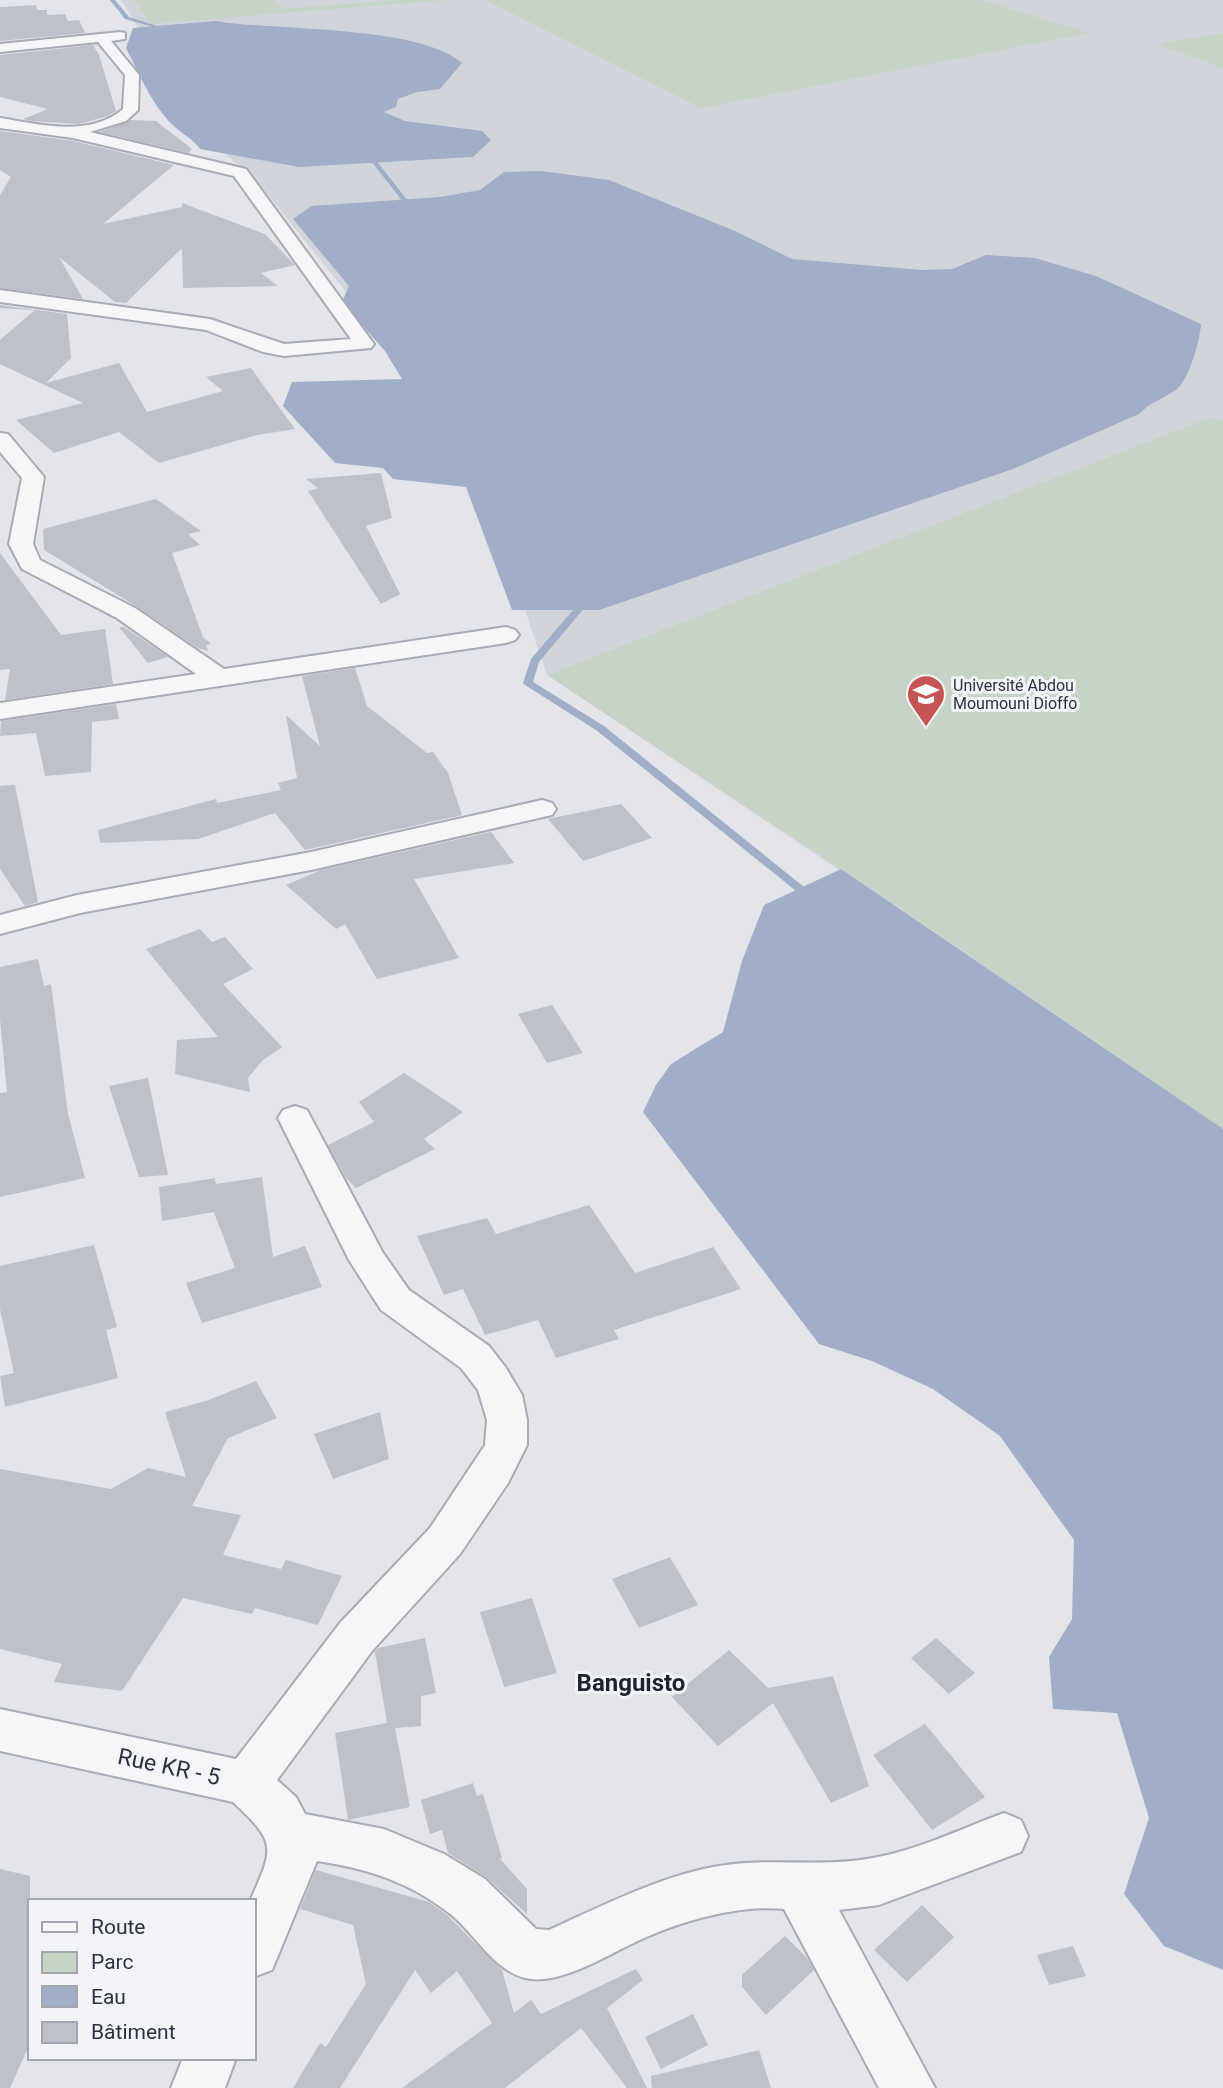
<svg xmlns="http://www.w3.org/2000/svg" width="1223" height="2088" font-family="Roboto,sans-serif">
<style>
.built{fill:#d2d4dc}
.green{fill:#c6d4c5}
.water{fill:#a1aec8}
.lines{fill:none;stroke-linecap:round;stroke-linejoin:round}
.stream{fill:#a1aec8;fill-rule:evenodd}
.building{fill:#bec0ca}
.minor-casing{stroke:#a8abb4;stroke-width:4}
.minor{fill:#f6f6f9;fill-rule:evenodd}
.labels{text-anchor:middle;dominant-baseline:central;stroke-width:6;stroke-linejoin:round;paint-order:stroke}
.far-poi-label{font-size:16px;fill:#2c3142;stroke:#f3f4f8;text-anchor:start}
.near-street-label{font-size:23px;fill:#2c3142;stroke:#f3f4f8}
.near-neighbourhood-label{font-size:24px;font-weight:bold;fill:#1e2233;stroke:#f3f4f8}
</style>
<rect width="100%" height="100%" fill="#e3e5ea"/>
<path class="built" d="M 121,0 L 1223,0 L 1223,1491 L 863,886 L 547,675 L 470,447 L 258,182 L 205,137 Z"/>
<path class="green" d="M 135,0 L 274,0 L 282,9 L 397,0 L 446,0 L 151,24 Z
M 485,0 L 981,0 L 1089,33 L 701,108 Z
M 1223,33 L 1223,68 L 1157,44 Z
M 1212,417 L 1223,421 L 1223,1129 L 942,936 L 547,675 Z"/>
<path class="water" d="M 215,21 C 277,31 417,25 462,63 L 440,89 L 417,92 L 398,99 L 396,107 L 384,112 L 405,121 L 482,131 L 491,140 L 473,157 L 299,167 L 200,149 C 191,137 186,137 176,128 C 153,108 140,75 126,48 L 133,28 Z
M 541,171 L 609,180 L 735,231 L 792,259 L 922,270 L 952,269 L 986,255 L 1035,258 L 1096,276 L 1201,324 C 1200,340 1189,380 1176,390 C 1163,399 1150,402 1139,414 L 1013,469 L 599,610 L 512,610 L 466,487 L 393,479 L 383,468 L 335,463 L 283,406 L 292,382 L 402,379 L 385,351 L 342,302 L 349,286 L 293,219 L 312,206 L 440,197 L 480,190 L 504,172 Z
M 841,869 L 1223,1129 L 1223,1970 L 1164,1946 L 1124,1894 L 1149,1818 L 1117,1713 L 1053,1709 L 1049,1657 L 1072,1619 L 1074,1540 L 1000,1436 L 933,1389 L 872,1361 L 819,1344 L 643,1112 L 656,1085 L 671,1064 L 723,1032 L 742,961 L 764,905 Z"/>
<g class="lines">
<path class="stream" d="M 110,0 L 115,0 L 129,17 L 170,30 L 168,31 L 125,19 Z
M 363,153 L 375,159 L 415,210 L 415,212 L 411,212 L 371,161 L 361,156 Z
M 588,595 L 591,596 L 591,600 L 539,662 L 533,682 L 604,726 L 814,895 L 816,897 L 814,899 L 806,899 L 596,730 L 525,685 L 523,683 L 531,659 L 585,596 Z"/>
</g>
<path class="building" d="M 36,5 L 37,10 L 47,10 L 47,15 L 65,14 L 68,21 L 79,20 L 85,33 L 0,41 L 0,7 Z
M 93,45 L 99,55 L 116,111 L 108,116 L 79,124 L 31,121 L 23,119 L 48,109 L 0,97 L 0,55 Z
M 131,120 L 156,121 L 192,149 L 188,153 L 100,132 Z
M 0,131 L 73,141 L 174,165 L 103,224 L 182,207 L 182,203 L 265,234 L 295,265 L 261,273 L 278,286 L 183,288 L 182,248 L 126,303 L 115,302 L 59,257 L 83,299 L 0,288 L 0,195 L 11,177 L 0,170 Z
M 0,305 L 67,314 L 71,358 L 46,383 L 119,363 L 147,412 L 223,391 L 206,377 L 251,368 L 295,429 L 257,435 L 159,463 L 119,432 L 54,453 L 16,420 L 83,403 L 0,364 L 0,340 L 35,310 L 0,308 Z
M 381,473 L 392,518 L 366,526 L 400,594 L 381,604 L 308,491 L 318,488 L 306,479 Z
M 156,499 L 201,531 L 188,534 L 200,545 L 172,553 L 203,637 L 211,644 L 206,645 L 208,651 L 198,648 L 136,606 L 44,550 L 43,529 Z
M 0,553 L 61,635 L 105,629 L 113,684 L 5,700 L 10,669 L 0,670 Z
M 119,627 L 124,627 L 168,657 L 148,663 Z
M 355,668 L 367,706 L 427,753 L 433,752 L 448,773 L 462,815 L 305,850 L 275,813 L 198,839 L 100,843 L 98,830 L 216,799 L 217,803 L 281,790 L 278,783 L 297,778 L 286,715 L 320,746 L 302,676 Z
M 116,704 L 119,719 L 92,722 L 91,772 L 45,776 L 36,733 L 0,736 L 1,721 Z
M 15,785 L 38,902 L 25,906 L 0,869 L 0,786 Z
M 621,804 L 652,838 L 583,861 L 548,819 Z
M 491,832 L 514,863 L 414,879 L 459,958 L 377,979 L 345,924 L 336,929 L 286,885 L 321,870 Z
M 200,929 L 212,942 L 225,937 L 253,969 L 223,984 L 282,1047 L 262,1061 L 248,1078 L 250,1092 L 175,1074 L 177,1040 L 218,1037 L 146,949 Z
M 38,959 L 44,986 L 51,984 L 68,1114 L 85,1178 L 0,1197 L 0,1093 L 7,1092 L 0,1019 L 0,967 Z
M 552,1005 L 583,1053 L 547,1063 L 518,1014 Z
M 404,1073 L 463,1112 L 424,1139 L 435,1149 L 356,1188 L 346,1178 L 328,1145 L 374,1122 L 359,1102 Z
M 148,1078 L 168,1175 L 139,1177 L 109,1086 Z
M 262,1177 L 273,1257 L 305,1246 L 322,1287 L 202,1323 L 186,1283 L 235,1268 L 214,1212 L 162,1221 L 159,1187 L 215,1178 L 216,1184 Z
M 589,1205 L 635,1273 L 713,1247 L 741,1289 L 614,1330 L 619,1339 L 556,1358 L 538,1320 L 485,1335 L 463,1289 L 444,1295 L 417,1236 L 487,1218 L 496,1234 Z
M 94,1245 L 117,1327 L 106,1330 L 118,1378 L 5,1407 L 0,1376 L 14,1373 L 0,1309 L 0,1266 Z
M 256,1381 L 277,1418 L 228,1438 L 192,1506 L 241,1515 L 223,1555 L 281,1569 L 286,1560 L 342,1576 L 318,1625 L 255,1608 L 252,1614 L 183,1598 L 122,1691 L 54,1682 L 62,1664 L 0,1649 L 0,1469 L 111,1489 L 148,1468 L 186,1477 L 165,1412 L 206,1401 Z
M 380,1412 L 389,1459 L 333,1479 L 314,1434 Z
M 670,1557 L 698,1605 L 639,1628 L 612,1579 Z
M 532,1598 L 557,1673 L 504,1687 L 480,1612 Z
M 425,1638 L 436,1693 L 421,1696 L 421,1726 L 395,1728 L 410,1807 L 348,1820 L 335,1733 L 387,1723 L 375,1652 L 378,1648 Z
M 936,1638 L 975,1673 L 949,1694 L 911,1658 Z
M 729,1650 L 768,1688 L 833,1676 L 869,1786 L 831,1803 L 773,1703 L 718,1746 L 672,1697 Z
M 925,1724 L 985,1797 L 932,1830 L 873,1755 Z
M 473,1783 L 477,1796 L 483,1794 L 502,1858 L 500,1859 L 527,1889 L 527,1914 L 486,1877 L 448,1853 L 442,1830 L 430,1834 L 421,1800 Z
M 0,1869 L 30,1876 L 30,2043 L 10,2088 L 0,2088 Z
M 316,1870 L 429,1902 L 447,1915 L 502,1970 L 514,2013 L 531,2000 L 541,2014 L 636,1969 L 643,1980 L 607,2008 L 647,2088 L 627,2088 L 581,2028 L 505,2088 L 402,2088 L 492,2023 L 457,1971 L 431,1993 L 415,1970 L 340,2088 L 293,2088 L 320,2043 L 326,2047 L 366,1984 L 353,1925 L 300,1909 Z
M 922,1905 L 954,1937 L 907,1982 L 874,1950 Z
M 785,1936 L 807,1958 L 814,1970 L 766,2015 L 742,1987 L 742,1975 Z
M 1073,1946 L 1086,1976 L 1049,1985 L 1037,1955 Z
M 693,2014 L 708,2045 L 661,2069 L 645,2037 Z
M 759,2050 L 771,2088 L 652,2088 L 651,2076 Z"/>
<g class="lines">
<defs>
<path id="minor" d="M 120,32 L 125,33 L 125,39 L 111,41 L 139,75 L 138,110 L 126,121 L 90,132 L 246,169 L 371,340 L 374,344 L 371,348 L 284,356 L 263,352 L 206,330 L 0,302 L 0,290 L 210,319 L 284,344 L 351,339 L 234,176 L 73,138 L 0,128 L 0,118 C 39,124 89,138 123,109 L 125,75 L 98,42 L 0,52 L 0,44 Z
M 0,433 L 8,434 L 44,477 L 33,544 L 40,560 L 135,608 L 224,669 L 506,627 L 515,630 L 519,635 L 515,640 L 506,643 L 0,719 L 0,703 L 196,674 L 117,618 L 22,569 L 9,544 L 22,478 L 0,452 Z
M 542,800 L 552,803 L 556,809 L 552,815 L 311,870 L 80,913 L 0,934 L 0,915 L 77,895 L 311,852 Z
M 295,1106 L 307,1110 L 383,1253 L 409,1290 L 489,1346 L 506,1368 L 522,1395 L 527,1420 L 527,1445 L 508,1483 L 460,1554 L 372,1651 L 277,1780 L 296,1797 L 305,1814 L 384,1829 L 444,1854 L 485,1879 L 536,1929 L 549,1930 C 602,1906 656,1878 713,1867 C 769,1856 823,1869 878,1857 C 920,1849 963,1828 1004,1813 L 1021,1820 L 1028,1836 L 1021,1852 L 879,1905 L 839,1910 L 935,2088 L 879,2088 L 784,1909 C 740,1905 689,1919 649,1936 C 614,1950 562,1987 525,1978 C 493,1970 474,1932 449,1913 C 409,1882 366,1868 317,1861 L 272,1970 L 254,1977 L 254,1901 L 250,1901 C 274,1847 277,1843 233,1802 L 0,1751 L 0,1709 L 236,1759 L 340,1623 L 430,1528 L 485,1445 L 487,1420 L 478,1390 L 461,1368 L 381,1310 L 349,1260 L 278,1118 L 283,1110 Z
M 183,2058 L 236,2058 L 225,2088 L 171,2088 Z"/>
</defs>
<use href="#minor" class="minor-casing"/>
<use href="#minor" class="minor"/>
</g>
<defs>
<symbol id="university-pin" viewBox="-11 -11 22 30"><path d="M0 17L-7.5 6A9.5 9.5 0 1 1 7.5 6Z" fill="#c65352" stroke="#f3f4f8"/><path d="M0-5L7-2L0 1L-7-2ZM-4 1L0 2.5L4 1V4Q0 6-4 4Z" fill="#fff"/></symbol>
</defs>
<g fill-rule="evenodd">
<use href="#university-pin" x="904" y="672" width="44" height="60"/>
</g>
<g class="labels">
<g class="far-poi-label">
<text x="953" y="685">Université Abdou<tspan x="953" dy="18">Moumouni Dioffo</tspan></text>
</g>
<g class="near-street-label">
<text transform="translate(169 1767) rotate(12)">Rue KR - 5</text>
</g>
<g class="near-neighbourhood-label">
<text x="631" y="1683">Banguisto</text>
</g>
</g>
<rect x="28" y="1899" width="228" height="161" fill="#f3f4f8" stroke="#a3a6af" stroke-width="2"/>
<rect x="42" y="1922" width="35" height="10" fill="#f6f6f9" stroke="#a3a6af" stroke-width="2"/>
<text x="91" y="1934" font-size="21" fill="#2c3142">Route</text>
<rect x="42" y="1952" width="35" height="21" fill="#c6d4c5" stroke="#a3a6af" stroke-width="2"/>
<text x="91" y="1969" font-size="21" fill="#2c3142">Parc</text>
<rect x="42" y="1986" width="35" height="21" fill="#a1aec8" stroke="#a3a6af" stroke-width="2"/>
<text x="91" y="2004" font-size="21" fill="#2c3142">Eau</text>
<rect x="42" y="2022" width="35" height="21" fill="#bec0ca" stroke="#a3a6af" stroke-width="2"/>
<text x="91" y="2039" font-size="21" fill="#2c3142">Bâtiment</text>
</svg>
